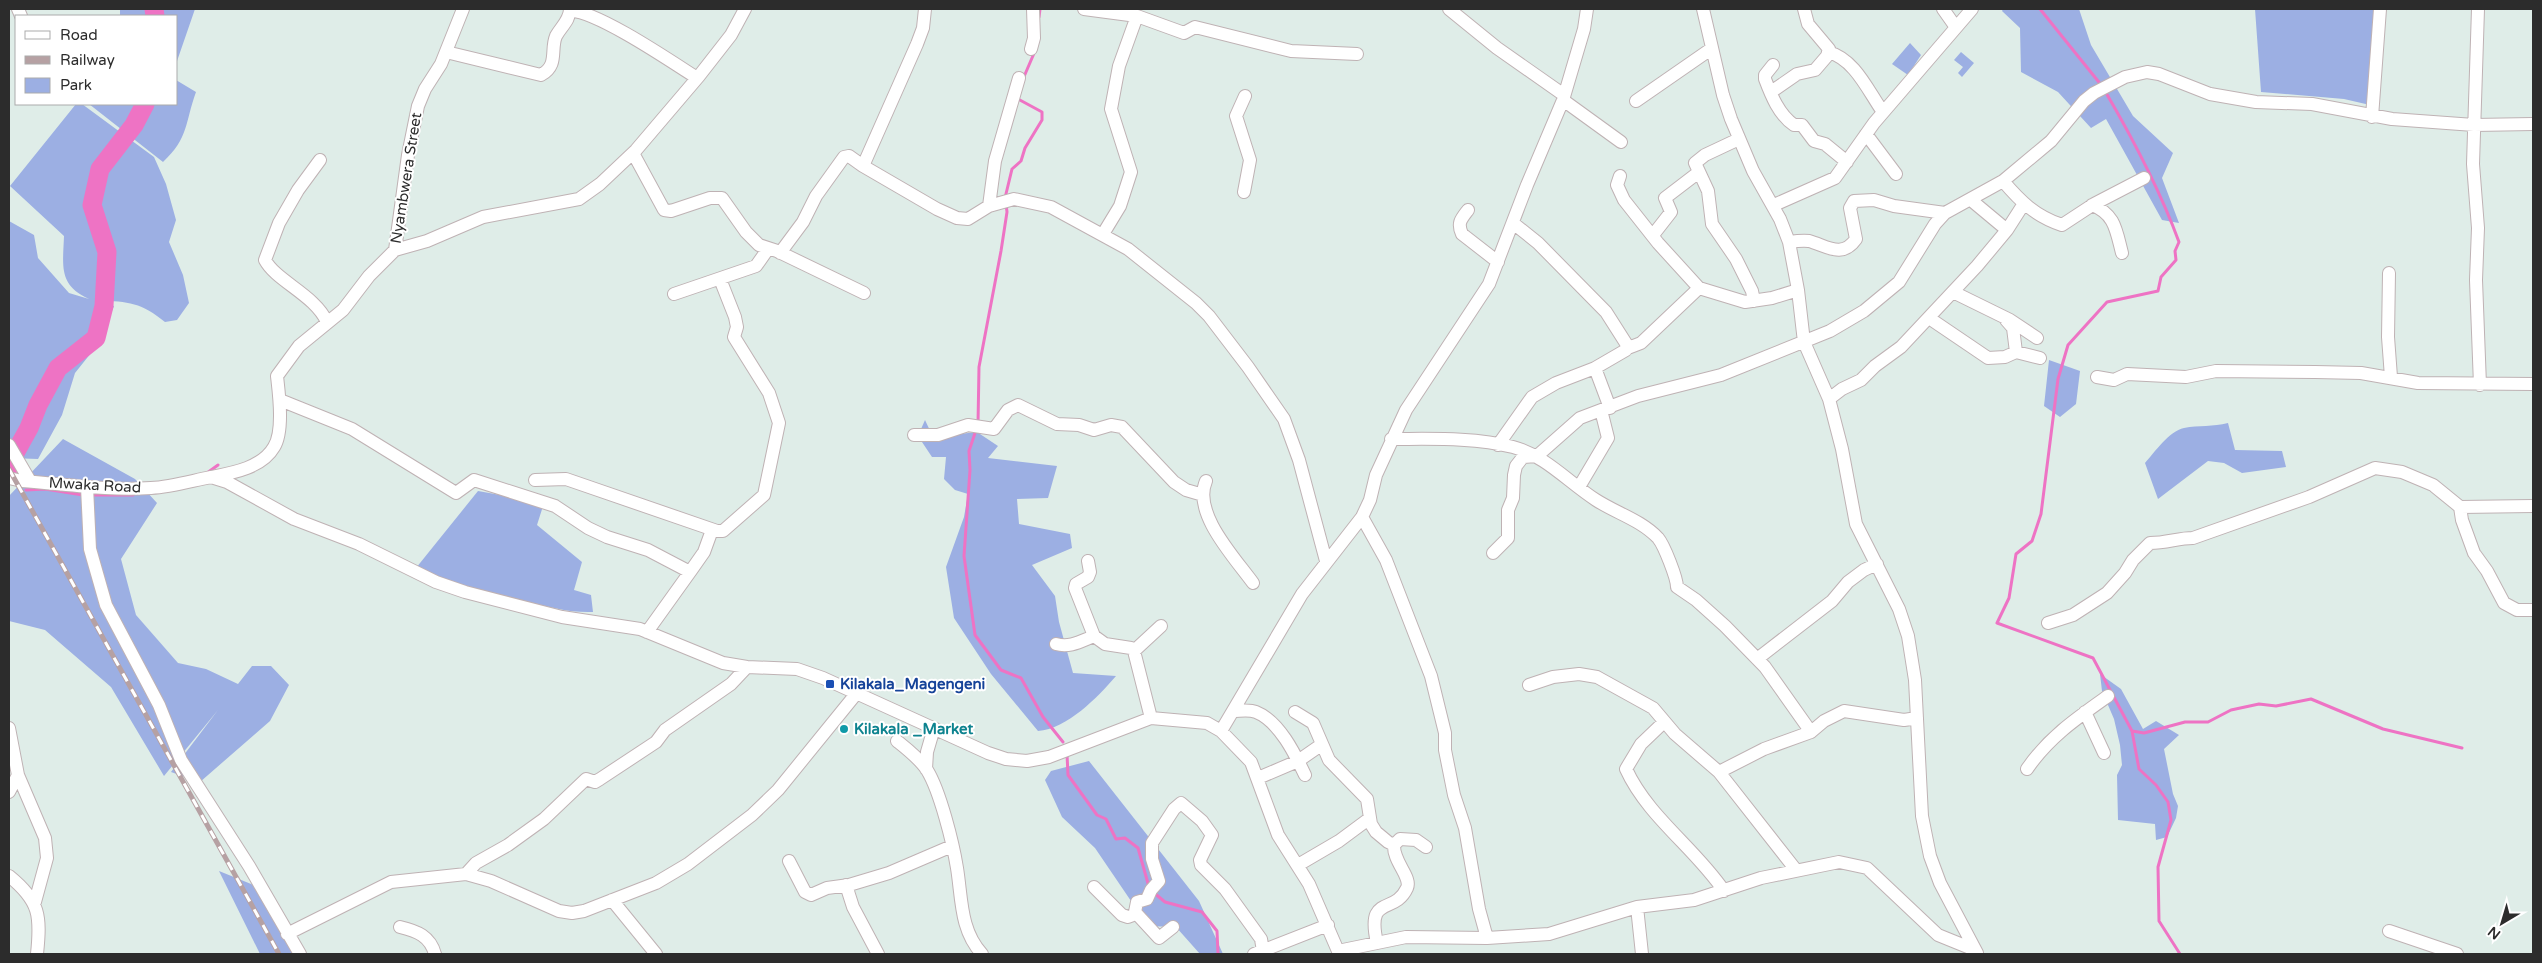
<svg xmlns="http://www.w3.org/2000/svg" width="2542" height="963" font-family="'Varela Round',sans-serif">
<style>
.green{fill:#9cafe3}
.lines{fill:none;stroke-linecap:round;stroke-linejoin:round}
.stream{stroke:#ee73c4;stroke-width:3}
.river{stroke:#ee73c4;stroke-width:19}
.minor-casing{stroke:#bfb2b4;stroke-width:14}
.minor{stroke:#fff;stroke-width:12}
.rail-casing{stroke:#b6a1a3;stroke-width:5}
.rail{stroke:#fff;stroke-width:3;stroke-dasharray:9;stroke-linecap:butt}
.transit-dot{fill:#1a4fb4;stroke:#fff;stroke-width:2}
.culture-dot{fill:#0f9aa8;stroke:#fff;stroke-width:2}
.labels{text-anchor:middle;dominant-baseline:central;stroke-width:4;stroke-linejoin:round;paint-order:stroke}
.street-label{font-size:15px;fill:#2c2c2c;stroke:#fff}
.transit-label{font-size:15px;font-weight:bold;fill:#164399;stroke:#fff;text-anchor:start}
.culture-label{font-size:15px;font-weight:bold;fill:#0d838f;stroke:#fff;text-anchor:start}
</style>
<rect width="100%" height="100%" fill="#dfede8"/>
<path class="green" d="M 120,9 L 195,9 L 176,64 L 176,16 L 120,16 Z
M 2003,9 L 2079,9 L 2091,45 L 2133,116 L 2173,153 L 2162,178 L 2179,223 L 2162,220 L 2106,119 L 2091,128 L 2058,92 L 2021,72 L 2020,28 L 2002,11 Z
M 2255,9 L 2377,9 L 2370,105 L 2344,99 L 2261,92 Z
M 1910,43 L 1921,55 L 1908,75 L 1892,64 Z
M 1961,52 L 1974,63 L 1962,77 L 1958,73 L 1963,67 L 1954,60 Z
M 176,80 L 196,92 C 185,122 189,138 163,162 L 89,104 L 176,104 Z
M 76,104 L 82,104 L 154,157 L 166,184 L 176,220 L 169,242 L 183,275 L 189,303 L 177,320 L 165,322 C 142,303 128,301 99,301 L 114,306 L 99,343 L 75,373 L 62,415 L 38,459 L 9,458 L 9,221 L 34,235 L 38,258 L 69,293 L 89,299 C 58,285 63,266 64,236 L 10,186 Z
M 2049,360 L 2080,371 L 2076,404 L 2060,417 L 2044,406 Z
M 925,420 L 933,437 L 977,432 L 998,446 L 988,458 L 1057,466 L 1048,498 L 1017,499 L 1019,524 L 1070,534 L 1072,548 L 1032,565 L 1055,596 L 1059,622 L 1073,673 L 1116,676 C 1098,697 1067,729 1038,731 L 991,674 L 954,618 L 946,567 L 964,517 L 968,494 L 955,490 L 944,479 L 946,457 L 932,457 L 918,436 Z
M 2228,423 L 2235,450 L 2282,451 L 2286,467 L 2242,473 L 2224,463 L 2208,461 L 2158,499 L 2145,463 C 2155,452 2169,431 2184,428 C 2199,425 2213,427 2228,423 Z
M 63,439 L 135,479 L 157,503 L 121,559 L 136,615 L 178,663 L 206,669 L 238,684 L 252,666 L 271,666 L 289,685 L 270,721 L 200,782 L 171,772 L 218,710 L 164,776 L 111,687 L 45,630 L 9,621 L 9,496 Z
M 478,491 L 544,503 L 537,525 L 582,562 L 574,590 L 591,595 L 593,612 C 570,613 550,607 528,602 C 489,593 452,583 416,568 Z
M 2100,674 L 2121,689 L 2143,729 L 2156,721 L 2179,735 L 2164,749 L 2173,794 L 2178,806 L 2176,818 L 2167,837 L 2156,840 L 2155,824 L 2118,820 L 2117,775 L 2122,765 L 2120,745 L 2114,719 L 2102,691 Z
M 1089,761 L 1199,901 L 1223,954 L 1200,954 L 1176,927 L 1148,926 L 1095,848 L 1062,817 L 1045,780 L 1051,771 Z
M 219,871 L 268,891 L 305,954 L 260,954 Z"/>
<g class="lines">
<path class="stream" d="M 2040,9 L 2102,86
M 1039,17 L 1040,9
M 1023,79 L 1035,51
M 2105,91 C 2133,139 2160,190 2179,242 L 2175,251 L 2176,260 L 2161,277 L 2158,291 L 2107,302 L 2068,345 L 2058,379 L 2041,514 L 2032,541 L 2016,554 L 2009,598 L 1997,623 L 2093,658 L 2132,731 L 2139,769 L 2156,785 L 2168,802 L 2171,820 L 2158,867 L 2159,921 L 2180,954
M 1005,198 L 1012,169 L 1021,161 L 1025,148 L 1042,120 L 1042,112 L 1018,99
M 978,424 L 979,367 L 1001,251 L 1007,212 L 1006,204
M 976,430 L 969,451 L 970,470 L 964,556 L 975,635 L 1001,670 L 1021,678 L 1043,717 L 1063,742
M 9,461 L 16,473 L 22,473
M 207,473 L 218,465
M 26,490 L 45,489 L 83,495
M 90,495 L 133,495
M 2132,731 L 2144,733 L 2185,722 L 2208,722 L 2231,710 L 2259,704 L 2276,706 L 2311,699 L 2383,729 L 2462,748
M 1067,754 L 1068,775 L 1097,815 L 1106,819 L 1116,839 L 1125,838 L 1138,848 L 1149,887
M 1153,892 L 1165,902 L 1202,912 L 1217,931 L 1218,954"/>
<path class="river" d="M 154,9 L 155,16
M 9,464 L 29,428 L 38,405 L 58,368 L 96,338 L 104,306 L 107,252 L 92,205 L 100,169 L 134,125 L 145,104"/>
<defs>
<path id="minor" d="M 18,9 L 21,16
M 1084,9 L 1137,16 L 1184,33 L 1195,27 L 1291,51 L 1357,54
M 1449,9 L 1497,48 L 1564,95
M 1703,9 L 1723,95 L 1731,119 L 1753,171 L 1780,219 L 1789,242 L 1798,290 L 1804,342 L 1829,399 L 1842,449 L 1856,524 L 1899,609 L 1908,636 L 1915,680 L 1922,816 L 1930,856 L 1940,883 L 1977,953
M 1943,9 L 1955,26
M 2478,9 L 2473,164 L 2478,228 L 2476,280 L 2480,385
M 571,11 C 597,11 672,62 697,78
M 1031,49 L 1034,38 L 1033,9
M 446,52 L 541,75 C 559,65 550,50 556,36 C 561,27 570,20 570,9
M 1828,52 C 1855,59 1868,91 1883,112
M 1773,65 L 1765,75 L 1765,79 C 1771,95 1779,115 1794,125 L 1802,125 L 1814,141 L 1825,144 L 1847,162
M 1771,92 L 1797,74 L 1815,70 L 1827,56 L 1829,49 L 1808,24 L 1804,9
M 1563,100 L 1621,142
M 1636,101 L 1711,49
M 2372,117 L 2380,9
M 1866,134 L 1896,174
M 1739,139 L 1705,155 L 1695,163 L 1708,191 L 1712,224 L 1736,259 L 1752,291 L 1754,301
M 633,153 L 664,210 L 671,211 L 710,198 L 722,198 L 746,232 L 759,245 L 777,251 L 864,293
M 320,160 L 298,190 L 279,223 L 265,260 C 276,281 315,295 327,322
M 863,166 L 937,209 L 957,218 L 968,219 L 989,206 L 1014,199 L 1051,207 L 1128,249 L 1196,303 L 1209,316 L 1248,367 L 1284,419 L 1299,460 L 1326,561
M 1620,176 L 1617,185 L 1624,200 L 1658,243 L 1699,288 L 1745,302 L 1772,298 L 1798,290
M 2003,181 C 2020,201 2035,216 2062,225 L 2094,204 L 2144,178
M 1244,192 L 1250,160 L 1236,116 L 1245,96
M 1971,200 L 2007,230
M 1774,205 L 1835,178 L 1874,123 L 1972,9
M 2092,205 C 2115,214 2116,230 2122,253
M 989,206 L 995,161 L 1019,78
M 1468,210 C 1461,219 1457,223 1462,234 L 1498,262
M 1513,223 L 1538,243 L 1606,312 L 1627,345 L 1626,350 L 1595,368 L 1610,408
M 1103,234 L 1120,206 L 1131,172 L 1111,109 L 1119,66 L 1137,16
M 1653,235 L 1671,212 L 1665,198 L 1699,172
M 1789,242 C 1796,241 1803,240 1809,241 C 1827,246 1842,259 1856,239 L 1850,208 L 1854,201 L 1874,200 L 1894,206 L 1945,213
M 395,250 L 427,241 L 483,217 L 579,199 L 600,184 L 636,150 L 699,76 L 731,35 L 745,9
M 780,253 L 803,222 L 816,196 L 844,157 L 849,156 L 863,166 L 917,44 L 923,28 L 925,9
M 2389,273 L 2388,337 L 2391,377
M 1953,292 L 2010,320 L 2037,338
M 674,294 L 756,266 L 768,249
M 1929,318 L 1988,358 L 2005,357 L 2016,352 L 2040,358
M 2006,320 L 2013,328 L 2016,352
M 1628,348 L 1641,343 L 1699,288
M 2097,377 L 2114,380 L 2127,374 L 2186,377 L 2216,371 L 2315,372 L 2361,373 L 2418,383 L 2533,384
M 1829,399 L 1842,389 L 1861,380 L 1875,366 L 1901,347 L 1977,266 L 2007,230 L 2023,205
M 280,400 L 352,429 L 456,493 L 474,480 L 555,506 L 588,528 L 607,537 L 648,550 L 690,572 L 704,552 L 712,530
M 914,435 L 938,435 L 968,425 L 994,429 L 1008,410 L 1018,405 L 1057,424 L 1079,425 L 1094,430 L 1111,425 L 1122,427 L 1174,482 L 1186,490 L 1203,495
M 1391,439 C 1431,439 1474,437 1513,447 C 1546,456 1568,482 1596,500 C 1616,513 1641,520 1658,538 C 1664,545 1677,578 1677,587 L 1696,600 L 1725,626 L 1765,667 L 1811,732
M 9,445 L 30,481
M 1498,445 L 1532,397 L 1556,383 L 1595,368
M 211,477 L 227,482 L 294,519 L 359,544 L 436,582 L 465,592 L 562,617 L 640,629 L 723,663 L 747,667 L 797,669 L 823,678 L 988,753 L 1006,759 L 1027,761 L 1049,757 L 1151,718 L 1207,723 L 1221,731 L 1251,762 L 1278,835 L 1309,884 L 1338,951 L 1406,937 L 1487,938 L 1549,934 L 1637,907 L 1694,900 L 1761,878 L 1839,862 L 1867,868 L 1938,935 L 1975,950
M 9,478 L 22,481 C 65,484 108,491 151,488 C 171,487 191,481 211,477 C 232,473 262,468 274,447 C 284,431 279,394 277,376 L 299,346 L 343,310 L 369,276 L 395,250 L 408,155 L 418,106 L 425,89 L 441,64 L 463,9
M 535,480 L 566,479 L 717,531 L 723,531 L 764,495 L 779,423 L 769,393 L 734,337 L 737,327 L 735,317 L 720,279
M 1206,481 C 1192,513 1235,558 1253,583
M 87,487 L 90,549 L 106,605 L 159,705 L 181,760 L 249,866 L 300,954
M 1579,487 L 1608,438 L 1601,410
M 2460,507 L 2462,520 L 2474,553 L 2487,571 L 2504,603 L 2517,610 L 2533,610
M 1362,517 L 1386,560 L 1431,676 L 1445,733 L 1445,750 L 1454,795 L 1465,828 L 1479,909 L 1487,938
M 1493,553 L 1508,538 L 1508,510 L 1513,498 L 1514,475 L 1516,466 L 1523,457 L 1537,456 L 1580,418 L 1638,396 L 1721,375 L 1830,331 L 1864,311 L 1899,282 L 1935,224 L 1945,213 L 2003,181 L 2051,141 L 2084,101 L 2094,93 L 2125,77 L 2147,72 L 2159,74 L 2210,94 L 2256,102 L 2312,104 L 2392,119 L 2474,125 L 2533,124
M 1088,561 L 1090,572 L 1088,577 L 1076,584 L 1075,588 L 1094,636 L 1105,644 L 1131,648 L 1134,651 L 1151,718
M 2048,623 L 2073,615 L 2107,593 L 2125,573 L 2133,560 L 2150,543 C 2167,543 2178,538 2193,538 L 2309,497 L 2375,468 L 2402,472 L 2433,485 L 2460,507 L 2533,506
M 647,632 L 690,572
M 1056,644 C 1070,648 1081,641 1094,636
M 1134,651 L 1161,626
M 1757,659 L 1832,601 L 1848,582 L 1864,570 L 1877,564
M 1529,685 L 1553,677 L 1579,674 L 1597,677 L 1653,708 L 1675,734 L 1719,772 L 1796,870
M 1233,711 C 1240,711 1249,709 1256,712 C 1279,721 1295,754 1305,775
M 1295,712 L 1313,723 L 1329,760 L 1367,799 L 1371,824 L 1376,832 L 1388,842 L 1394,845
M 2085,712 L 2104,753
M 1664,722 L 1641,744 L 1626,769 C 1648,817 1695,848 1724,891
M 9,728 L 18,775 L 45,838 L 47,858 L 35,902
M 1221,731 L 1302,594 L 1362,517 L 1370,500 L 1376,475 L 1406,410 L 1489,284 L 1527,185 L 1563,100 L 1584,29 L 1587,9
M 897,741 C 907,749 920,759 927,770 C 940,791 953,843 957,868 C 962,899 960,930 982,954
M 926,769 L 927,752 L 934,728
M 2027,769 C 2049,737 2077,718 2108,696
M 1719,772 L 1764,749 L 1811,732 L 1824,721 L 1844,711 L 1904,720 L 1917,718
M 1258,778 L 1298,761 L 1321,745
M 9,792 L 18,775
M 789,861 L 805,892 L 811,895 L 827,888 L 849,885 L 889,873 L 952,846
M 1298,865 L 1339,841 L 1370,818
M 466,874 L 476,863 L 508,845 L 544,819 L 586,779 L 595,782 L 600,779 L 656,742 L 665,730 L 731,684 L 747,667
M 9,876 C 40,901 41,916 37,954
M 846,885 L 853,907 L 878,954
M 1094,887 L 1122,915 L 1128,917 L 1136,914
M 612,900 L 656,954
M 1637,907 L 1642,954
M 400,927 C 417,931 430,936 435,954
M 1173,927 L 1159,938 L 1135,912 L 1137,902 L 1147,899 L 1151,890 L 1159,881 L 1152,859 L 1152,843 L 1174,809 L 1181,803 L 1202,821 L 1212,835 L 1200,860 L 1201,865 L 1225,889 L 1261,939 L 1263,951
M 2389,931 L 2457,954
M 287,934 L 391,882 L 466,874 L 491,881 L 559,911 L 572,913 L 584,911 L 656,883 L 688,864 L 752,815 L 778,790 L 856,694
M 1377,943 C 1366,893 1394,916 1407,888 C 1412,877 1393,862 1394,845 L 1400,839 L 1416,840 L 1426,847
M 1254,954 L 1328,925"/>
</defs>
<use href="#minor" class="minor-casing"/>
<use href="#minor" class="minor"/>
<defs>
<path id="rail" d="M 9,469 L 279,954"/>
</defs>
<use href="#rail" class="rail-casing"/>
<use href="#rail" class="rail"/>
</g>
<rect class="transit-dot" x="825" y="679" width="10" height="10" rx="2.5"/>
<circle class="culture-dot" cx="844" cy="729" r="5"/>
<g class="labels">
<g class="street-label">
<text transform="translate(406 178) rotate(-81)">Nyambwera Street</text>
<text transform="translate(95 485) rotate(3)">Mwaka Road</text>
</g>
<g class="transit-label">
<text x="840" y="684">Kilakala_Magengeni</text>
</g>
<g class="culture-label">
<text x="854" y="729">Kilakala _Market</text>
</g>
</g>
<rect width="2542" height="963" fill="none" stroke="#2c2c2c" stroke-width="20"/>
<rect x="15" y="15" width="162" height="90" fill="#ffffff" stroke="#ababab"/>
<rect x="25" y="31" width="25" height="8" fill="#ffffff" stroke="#ababab"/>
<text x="60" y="40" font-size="15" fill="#2c2c2c">Road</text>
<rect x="25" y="56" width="25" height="8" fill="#b6a1a3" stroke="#ababab"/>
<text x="60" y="65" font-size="15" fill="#2c2c2c">Railway</text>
<rect x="25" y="78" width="25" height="15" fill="#9cafe3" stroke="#ababab"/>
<text x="60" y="90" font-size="15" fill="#2c2c2c">Park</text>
<g transform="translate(2502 923) rotate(218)" stroke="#ffffff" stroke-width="4" paint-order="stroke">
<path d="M0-4L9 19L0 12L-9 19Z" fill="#2c2c2c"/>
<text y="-8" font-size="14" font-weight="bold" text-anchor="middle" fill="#2c2c2c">N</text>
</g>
</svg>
